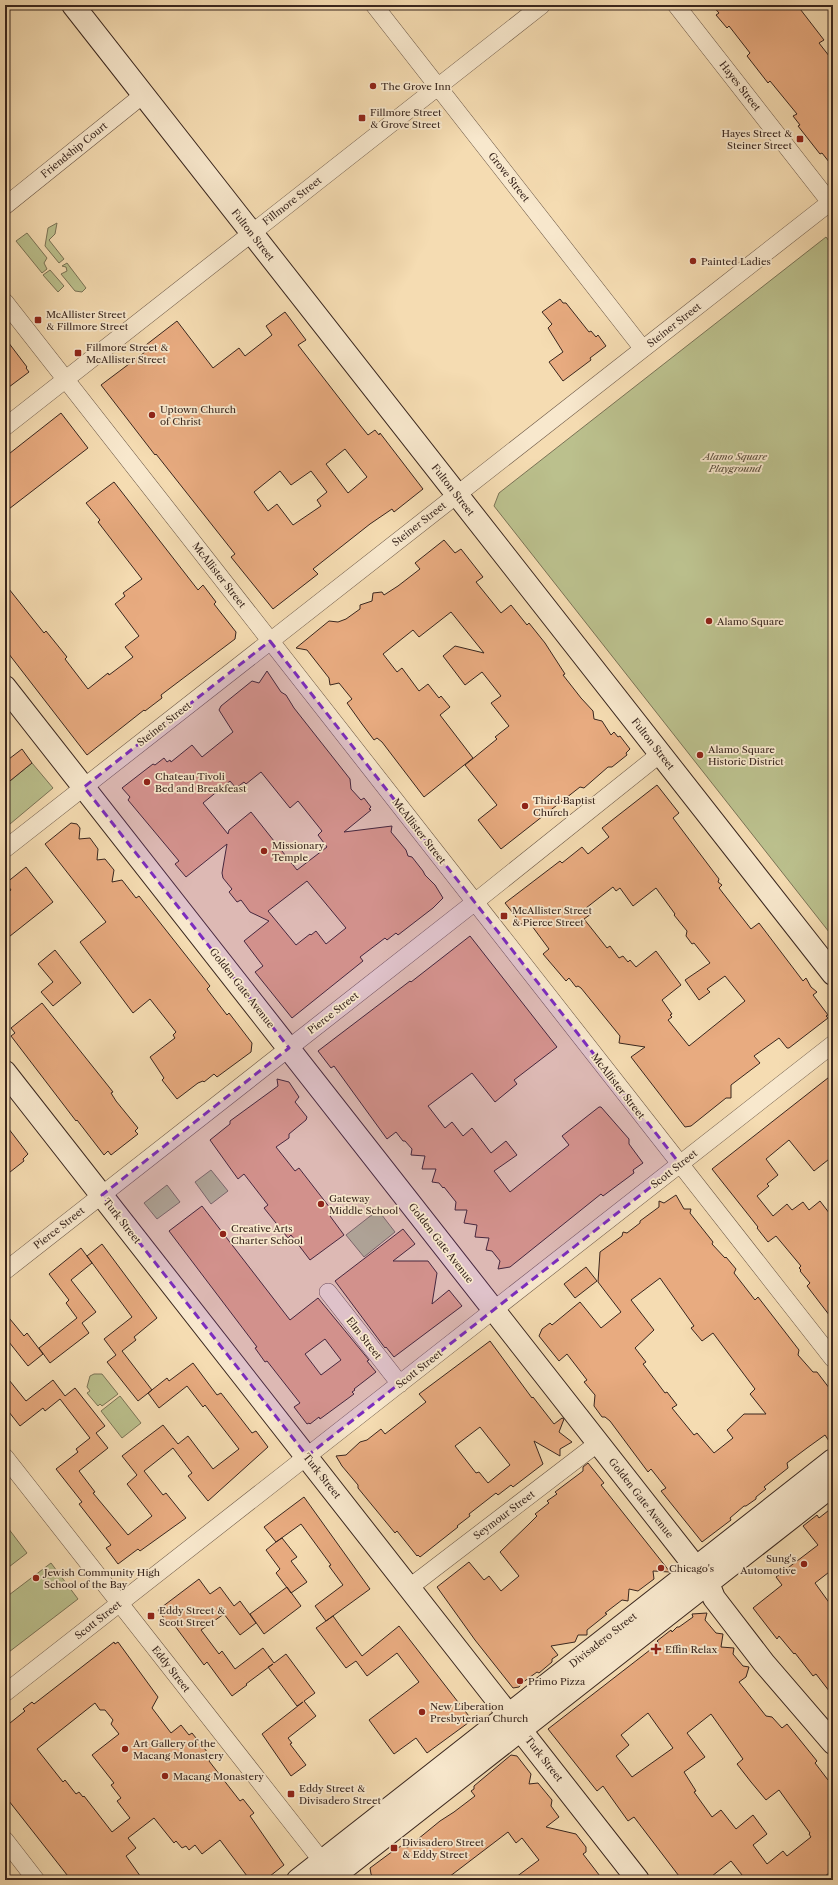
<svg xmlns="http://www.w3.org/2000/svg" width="838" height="1885" font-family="'Libre Caslon Text',serif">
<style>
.green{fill:#bbc08d;stroke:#7a7356}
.building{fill:#e8ab80;stroke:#39261e;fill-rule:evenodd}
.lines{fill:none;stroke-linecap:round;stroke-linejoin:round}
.street-casing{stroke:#685443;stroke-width:18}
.secondary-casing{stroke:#39261e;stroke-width:24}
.street{stroke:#f8e8cd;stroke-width:17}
.secondary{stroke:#f8e8cd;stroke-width:22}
.marked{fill:#7b2cbf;fill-opacity:0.2;stroke:#7b2cbf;stroke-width:3;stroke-dasharray:8 5;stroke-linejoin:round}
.poi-dot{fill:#8f2418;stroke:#f8e8cd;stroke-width:1.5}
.labels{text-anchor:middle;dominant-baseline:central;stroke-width:3.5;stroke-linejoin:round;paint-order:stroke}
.poi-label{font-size:10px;fill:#39261e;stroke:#f8e8cd;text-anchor:start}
.street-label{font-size:10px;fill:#39261e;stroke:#f8e8cd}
.park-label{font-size:10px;font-style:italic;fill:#5a4c3a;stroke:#f8e8cd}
</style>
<rect width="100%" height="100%" fill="#f5dcb2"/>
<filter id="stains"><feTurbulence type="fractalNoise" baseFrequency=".005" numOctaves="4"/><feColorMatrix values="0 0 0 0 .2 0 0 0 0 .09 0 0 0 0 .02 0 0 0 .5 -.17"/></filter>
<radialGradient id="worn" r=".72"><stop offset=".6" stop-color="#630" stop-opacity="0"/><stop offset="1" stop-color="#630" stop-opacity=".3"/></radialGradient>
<path class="green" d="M 57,223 L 55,234 L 49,240 L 64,259 L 59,263 L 45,246 L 48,228 Z
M 27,233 L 47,258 L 44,263 L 47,269 L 42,273 L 16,241 Z
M 826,237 L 833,246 L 833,937 L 494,506 L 499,493 Z
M 67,263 L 86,288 L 82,292 L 75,291 L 61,274 L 67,271 L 66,267 L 62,266 Z
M 50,270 L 64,286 L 58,292 L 43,275 Z
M 32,763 L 53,788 L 10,824 L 5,817 L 5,785 Z
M 211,1170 L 228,1191 L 211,1204 L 195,1182 Z
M 167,1185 L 180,1202 L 157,1219 L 144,1203 Z
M 378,1210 L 395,1232 L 364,1257 L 346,1235 Z
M 94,1374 L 102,1374 L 118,1394 L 102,1406 L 100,1404 L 98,1406 L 87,1393 L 90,1391 L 87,1387 L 90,1376 Z
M 120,1396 L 141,1423 L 122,1438 L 101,1411 Z
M 5,1524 L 27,1553 L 5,1570 Z
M 51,1563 L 78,1599 L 5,1655 L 5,1598 Z"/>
<path class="building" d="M 712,5 L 797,5 L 824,40 L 819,43 L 833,61 L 833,167 L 822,153 L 820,154 L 798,126 L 800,125 L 793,116 L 797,114 L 770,81 L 768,83 L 747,56 L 750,53 L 729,26 L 727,28 L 716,15 L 719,13 Z
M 560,299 L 563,303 L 566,303 L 589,332 L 591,331 L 596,337 L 598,335 L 606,346 L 590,358 L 591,360 L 563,381 L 549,362 L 563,352 L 548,328 L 552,324 L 542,312 Z
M 285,312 L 306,340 L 298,345 L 360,425 L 368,435 L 375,430 L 379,435 L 380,433 L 423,489 L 394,512 L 392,509 L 370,524 L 313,569 L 318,574 L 273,609 L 231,557 L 235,554 L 156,454 L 155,455 L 101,385 L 145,352 L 142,348 L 177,321 L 213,368 L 239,348 L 245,356 L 272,335 L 266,326 ZM 345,449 L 367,477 L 348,493 L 326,464 ZM 280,471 L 291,485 L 311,471 L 327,492 L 317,500 L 321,506 L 293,525 L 277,504 L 268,511 L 254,492 Z
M 5,338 L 27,367 L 26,368 L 29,372 L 5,390 Z
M 61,413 L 88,448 L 5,512 L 5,457 Z
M 114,482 L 198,590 L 203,585 L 216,602 L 214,604 L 236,632 L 235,639 L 161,695 L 162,698 L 145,711 L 144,710 L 87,755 L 5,649 L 5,584 L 44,633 L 46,631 L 67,657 L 65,659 L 88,689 L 108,673 L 109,675 L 133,657 L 125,647 L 139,636 L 115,604 L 125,596 L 123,593 L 142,579 L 98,522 L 100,520 L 86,503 Z
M 444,540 L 455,553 L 461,549 L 483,577 L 476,582 L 501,613 L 511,605 L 527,625 L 529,623 L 545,643 L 565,674 L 563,675 L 581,698 L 593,711 L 594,719 L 602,721 L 611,735 L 614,732 L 618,737 L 620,736 L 630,749 L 626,753 L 627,755 L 612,767 L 608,767 L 584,788 L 580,787 L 501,849 L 478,820 L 497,805 L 465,765 L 497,739 L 495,737 L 509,726 L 491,703 L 501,696 L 482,672 L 465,685 L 443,656 L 455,646 L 484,653 L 451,612 L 419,637 L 413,630 L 383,654 L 397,672 L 402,668 L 419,691 L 428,684 L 439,698 L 441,696 L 450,707 L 440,715 L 473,758 L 424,797 L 382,742 L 377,738 L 374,740 L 362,724 L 347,703 L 352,699 L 339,683 L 330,685 L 329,678 L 307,650 L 296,648 L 329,621 L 338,622 L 346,619 L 360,609 L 360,605 L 372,601 L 373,593 L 382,592 L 384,595 L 398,586 L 420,569 L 415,563 Z
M 267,671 L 281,692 L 286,695 L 294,708 L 350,779 L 351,789 L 361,800 L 364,798 L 371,807 L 369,809 L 371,810 L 344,832 L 392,826 L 391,832 L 406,850 L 408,856 L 412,857 L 423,871 L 425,875 L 435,885 L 443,898 L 433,908 L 398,935 L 396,933 L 387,940 L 385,938 L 360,957 L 363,961 L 292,1018 L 255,972 L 263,966 L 244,941 L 269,921 L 250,912 L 241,900 L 237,902 L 229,892 L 232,889 L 223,878 L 222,873 L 227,844 L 186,877 L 175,864 L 179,861 L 128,800 L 130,797 L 122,788 L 153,764 L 155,765 L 164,758 L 167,762 L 170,760 L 171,762 L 192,745 L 202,757 L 233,732 L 219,710 L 221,706 L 252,681 L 259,683 ZM 261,772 L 290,808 L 298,801 L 322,831 L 318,835 L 327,847 L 297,870 L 251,812 L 229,830 L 228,834 L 203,803 L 230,781 L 236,788 L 244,782 L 246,784 ZM 307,881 L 346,928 L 326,944 L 316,931 L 311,935 L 310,934 L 296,945 L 268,911 Z
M 22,749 L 32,763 L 5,785 L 5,762 Z
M 657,785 L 679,813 L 673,818 L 719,879 L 718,882 L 722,885 L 719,888 L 751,929 L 759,923 L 803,981 L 806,978 L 811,987 L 817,992 L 813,995 L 828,1015 L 826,1016 L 828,1018 L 789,1048 L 787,1048 L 779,1038 L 754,1056 L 760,1063 L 731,1085 L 731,1098 L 726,1098 L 691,1126 L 685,1127 L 631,1057 L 645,1047 L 619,1043 L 620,1036 L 581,988 L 578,986 L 576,987 L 569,978 L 566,981 L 543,954 L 549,949 L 529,922 L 523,926 L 505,903 L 560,861 L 562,863 L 582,847 L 588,854 L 609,837 L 602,828 ZM 613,887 L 616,891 L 620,888 L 633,906 L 656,888 L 675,914 L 674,915 L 687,931 L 686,936 L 692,944 L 694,943 L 710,963 L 685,980 L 699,1000 L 710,992 L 707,989 L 725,976 L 745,1001 L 689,1046 L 668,1020 L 672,1017 L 670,1015 L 672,1014 L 662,1000 L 681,985 L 656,951 L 636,967 L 630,960 L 628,962 L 623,956 L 619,958 L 610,946 L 607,948 L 584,919 L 591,914 L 586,908 Z
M 71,823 L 77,824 L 80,828 L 79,839 L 90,838 L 98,849 L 97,860 L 105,859 L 114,870 L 112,882 L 122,880 L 136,898 L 139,896 L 210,986 L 207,989 L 227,1015 L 229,1013 L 252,1043 L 251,1052 L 217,1077 L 214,1074 L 204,1082 L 203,1081 L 198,1083 L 177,1099 L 162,1080 L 164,1078 L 150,1057 L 175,1038 L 173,1035 L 176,1032 L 150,999 L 133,1013 L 80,942 L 106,922 L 45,844 Z
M 26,867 L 53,902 L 5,940 L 5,895 L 11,890 L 6,883 Z
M 470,936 L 557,1047 L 514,1080 L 517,1084 L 495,1102 L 472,1073 L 428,1106 L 445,1128 L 452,1122 L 463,1136 L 472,1128 L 491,1153 L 506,1141 L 517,1155 L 494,1171 L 510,1192 L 569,1145 L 562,1136 L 599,1107 L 601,1107 L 629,1139 L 629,1144 L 643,1163 L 633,1170 L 634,1173 L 603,1196 L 601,1194 L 510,1267 L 498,1269 L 500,1261 L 492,1251 L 486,1250 L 489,1238 L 475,1237 L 477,1225 L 464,1223 L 467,1210 L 455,1210 L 456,1202 L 444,1187 L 443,1188 L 439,1183 L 432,1182 L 436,1169 L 422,1169 L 425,1156 L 411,1155 L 412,1149 L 405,1141 L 403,1141 L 396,1132 L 387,1139 L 334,1066 L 331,1068 L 318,1051 L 410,981 L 411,982 Z
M 55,950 L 81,983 L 53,1006 L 41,992 L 53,982 L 38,964 Z
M 42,1003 L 113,1092 L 111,1093 L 116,1101 L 138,1128 L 135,1131 L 138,1134 L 111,1155 L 108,1151 L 104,1155 L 77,1120 L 76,1121 L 11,1036 L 15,1033 L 11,1028 Z
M 833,1074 L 833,1156 L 814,1171 L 789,1140 L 766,1159 L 778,1175 L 767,1184 L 769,1186 L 757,1196 L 773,1216 L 787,1204 L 792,1210 L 803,1202 L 809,1210 L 820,1201 L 833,1218 L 833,1320 L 807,1286 L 810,1283 L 800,1271 L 801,1270 L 799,1268 L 801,1266 L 776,1236 L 768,1242 L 757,1228 L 758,1227 L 712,1169 Z
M 277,1079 L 289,1082 L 299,1097 L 295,1102 L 307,1117 L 306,1120 L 289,1134 L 289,1138 L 276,1147 L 295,1171 L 299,1168 L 334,1213 L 330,1216 L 344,1235 L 310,1260 L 291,1235 L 288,1238 L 264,1208 L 268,1205 L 244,1174 L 238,1179 L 210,1140 L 230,1124 L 230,1121 L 278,1086 Z
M 5,1124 L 28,1154 L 23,1159 L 24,1161 L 5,1176 Z
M 676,1195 L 684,1209 L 691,1209 L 690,1213 L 713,1242 L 712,1244 L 725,1258 L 726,1257 L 736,1269 L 734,1273 L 755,1300 L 758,1297 L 799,1350 L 798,1355 L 813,1372 L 817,1372 L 833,1393 L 833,1447 L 825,1435 L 807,1448 L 787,1463 L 788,1468 L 764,1487 L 766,1489 L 756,1497 L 756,1499 L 746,1506 L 744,1506 L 730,1518 L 731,1520 L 702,1542 L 661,1491 L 666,1488 L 651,1469 L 648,1472 L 610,1421 L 605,1417 L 602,1417 L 594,1406 L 595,1395 L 584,1382 L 587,1380 L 567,1354 L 559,1361 L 539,1336 L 542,1329 L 550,1323 L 552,1325 L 580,1302 L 601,1328 L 621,1312 L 598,1282 L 600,1252 L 622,1236 L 623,1232 L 627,1233 L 640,1223 L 640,1221 L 659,1207 L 659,1201 L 664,1203 ZM 660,1278 L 694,1326 L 691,1328 L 702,1341 L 713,1333 L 755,1389 L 750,1394 L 766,1414 L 744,1414 L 727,1430 L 733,1438 L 714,1453 L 697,1433 L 694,1435 L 672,1408 L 677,1405 L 667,1392 L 665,1393 L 643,1364 L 646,1362 L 635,1348 L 654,1330 L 631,1300 Z
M 202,1206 L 290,1320 L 318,1298 L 369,1360 L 367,1361 L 376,1372 L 354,1389 L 355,1390 L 352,1392 L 354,1394 L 320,1419 L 319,1417 L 310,1424 L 309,1423 L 307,1424 L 294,1407 L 300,1403 L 267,1361 L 265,1362 L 255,1348 L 257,1347 L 169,1231 ZM 325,1339 L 341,1360 L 321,1375 L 305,1354 Z
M 403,1229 L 415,1244 L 393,1261 L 428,1261 L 437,1273 L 432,1304 L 449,1290 L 462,1306 L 394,1357 L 386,1347 L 385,1348 L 335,1281 Z
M 102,1244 L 157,1318 L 134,1337 L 136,1340 L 122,1351 L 152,1390 L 138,1401 L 107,1362 L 116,1355 L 104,1339 L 132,1317 L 87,1256 Z
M 81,1248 L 92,1263 L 71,1280 L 96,1312 L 82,1323 L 89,1333 L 50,1363 L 39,1348 L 77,1318 L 66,1303 L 69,1300 L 49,1274 Z
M 586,1267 L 597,1281 L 575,1298 L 564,1284 Z
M 5,1313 L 24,1336 L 27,1333 L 43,1354 L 28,1366 L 5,1337 Z
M 490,1341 L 532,1398 L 533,1397 L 554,1424 L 562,1418 L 564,1419 L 559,1432 L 572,1442 L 560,1449 L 560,1456 L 534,1441 L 543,1464 L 513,1487 L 511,1485 L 498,1495 L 496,1493 L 469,1514 L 470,1516 L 457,1526 L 458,1527 L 420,1557 L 418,1555 L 417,1556 L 397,1531 L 395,1533 L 367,1499 L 358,1488 L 358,1485 L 342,1466 L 336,1456 L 346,1455 L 360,1442 L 367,1440 L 381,1429 L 385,1434 L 426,1402 L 419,1394 ZM 480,1427 L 510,1465 L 488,1483 L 479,1472 L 476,1473 L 455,1446 Z
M 193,1363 L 217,1395 L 221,1393 L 252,1433 L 256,1431 L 268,1447 L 208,1501 L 188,1476 L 192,1473 L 173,1448 L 144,1471 L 163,1495 L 166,1493 L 186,1518 L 140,1551 L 138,1549 L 118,1564 L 106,1548 L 111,1545 L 79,1504 L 82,1502 L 56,1469 L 78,1452 L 76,1449 L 90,1438 L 60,1399 L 45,1411 L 43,1408 L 20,1426 L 5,1407 L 5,1375 L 26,1401 L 53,1380 L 65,1396 L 75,1388 L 105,1426 L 96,1433 L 108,1448 L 79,1471 L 95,1492 L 93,1493 L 128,1535 L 152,1516 L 127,1484 L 137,1475 L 122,1456 L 163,1425 L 178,1444 L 188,1436 L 213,1469 L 239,1449 L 205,1405 L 203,1407 L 187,1386 L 159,1408 L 148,1393 L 167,1378 L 169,1381 Z
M 588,1463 L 604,1483 L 601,1485 L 670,1572 L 653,1571 L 654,1579 L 638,1591 L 629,1589 L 628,1601 L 622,1600 L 605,1613 L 607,1614 L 587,1630 L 587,1635 L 578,1635 L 575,1642 L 551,1646 L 558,1655 L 552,1659 L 552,1662 L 539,1673 L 537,1672 L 522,1683 L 519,1687 L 513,1688 L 475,1640 L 437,1587 L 469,1562 L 484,1580 L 489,1576 L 501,1591 L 519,1576 L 500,1552 L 529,1524 L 537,1516 L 535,1514 L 549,1503 L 547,1501 L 557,1494 L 555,1492 L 583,1471 L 583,1467 Z
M 304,1497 L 370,1589 L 326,1621 L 315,1606 L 343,1585 L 329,1566 L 331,1565 L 301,1524 L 276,1542 L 282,1538 L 297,1557 L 291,1561 L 307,1582 L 291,1593 L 276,1573 L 280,1569 L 266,1550 L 276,1542 L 264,1527 Z
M 833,1507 L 833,1569 L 815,1583 L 833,1608 L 833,1696 L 816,1674 L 813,1676 L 795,1653 L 794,1654 L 779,1636 L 777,1639 L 753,1608 L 782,1585 L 776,1577 L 818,1545 L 803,1526 L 817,1515 L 819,1518 Z
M 199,1579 L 210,1594 L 220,1587 L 234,1606 L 240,1601 L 256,1623 L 240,1635 L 224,1614 L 201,1630 L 219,1654 L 222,1651 L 235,1669 L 263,1648 L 274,1663 L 286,1654 L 315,1693 L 304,1701 L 316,1716 L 288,1738 L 292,1743 L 290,1744 L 306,1765 L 291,1776 L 262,1734 L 303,1702 L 297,1706 L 268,1667 L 273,1664 L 246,1684 L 247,1685 L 232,1696 L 207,1662 L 204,1665 L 172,1622 L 169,1625 L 158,1610 Z
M 287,1587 L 301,1606 L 264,1634 L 250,1614 Z
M 707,1613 L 705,1620 L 716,1633 L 723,1634 L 721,1647 L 734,1648 L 733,1654 L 743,1666 L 749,1667 L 746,1677 L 739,1682 L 766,1716 L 772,1717 L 782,1728 L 787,1724 L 817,1761 L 815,1763 L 828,1780 L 833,1781 L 833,1870 L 820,1880 L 746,1880 L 731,1861 L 707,1880 L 682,1880 L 634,1817 L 628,1821 L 603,1786 L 597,1791 L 548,1729 L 659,1643 L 657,1641 L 671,1630 L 672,1632 L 677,1627 L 679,1627 L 693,1617 L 692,1614 ZM 648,1713 L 673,1748 L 632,1777 L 616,1756 L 629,1745 L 621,1735 ZM 711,1714 L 743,1759 L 737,1764 L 751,1782 L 766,1800 L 779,1790 L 810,1833 L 809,1834 L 811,1837 L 787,1856 L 783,1851 L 767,1864 L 753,1845 L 767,1834 L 753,1815 L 736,1829 L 721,1810 L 712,1817 L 694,1792 L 696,1791 L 684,1772 L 705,1757 L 687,1733 Z
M 333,1616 L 362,1656 L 399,1626 L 472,1720 L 427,1753 L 416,1738 L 394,1754 L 369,1720 L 419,1682 L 397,1653 L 367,1676 L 356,1661 L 346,1668 L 316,1628 Z
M 114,1642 L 115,1644 L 118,1642 L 158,1697 L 152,1708 L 171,1733 L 181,1725 L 189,1735 L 192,1733 L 212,1758 L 209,1761 L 240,1801 L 243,1799 L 254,1813 L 250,1816 L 284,1865 L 265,1880 L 250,1880 L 220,1840 L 202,1854 L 195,1845 L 189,1850 L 186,1846 L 182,1848 L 176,1841 L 174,1843 L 154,1818 L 128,1838 L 136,1848 L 126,1856 L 143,1880 L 71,1880 L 5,1796 L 5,1727 L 25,1711 L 23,1709 L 32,1702 L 34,1704 ZM 95,1703 L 100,1710 L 105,1710 L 113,1720 L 111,1724 L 119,1734 L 92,1755 L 114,1783 L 111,1785 L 121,1798 L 117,1801 L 130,1818 L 112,1832 L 84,1796 L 83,1797 L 79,1792 L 76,1794 L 65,1780 L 63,1782 L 37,1749 Z
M 511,1755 L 517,1756 L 531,1774 L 529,1784 L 538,1783 L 552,1800 L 551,1806 L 559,1817 L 546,1827 L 576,1834 L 586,1847 L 586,1852 L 583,1854 L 603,1880 L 512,1880 L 539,1860 L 522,1838 L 516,1843 L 508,1832 L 445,1880 L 375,1880 L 371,1874 L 370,1868 L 397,1848 L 398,1848 L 404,1844 L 407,1848 L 440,1821 L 454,1812 L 475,1796 L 471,1791 L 474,1789 L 474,1786 Z"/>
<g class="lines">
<defs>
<path id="street" d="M 374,5 L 643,349
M 676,5 L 833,206
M 5,206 L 143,95
M 5,302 L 833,1359
M 5,427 L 542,5
M 5,849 L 833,200
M 5,1271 L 475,902 L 660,754
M 328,1292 L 400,1384
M 5,1457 L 329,1870
M 410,1587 L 598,1443
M 5,1693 L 833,1044
M 5,1840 L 36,1880"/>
<path id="secondary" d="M 73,5 L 833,974
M 5,687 L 708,1583 L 714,1598 L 764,1663 L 833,1743
M 5,1072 L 638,1880
M 298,1880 L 833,1460
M 329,1880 L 833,1485"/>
</defs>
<use href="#street" class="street-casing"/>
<use href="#secondary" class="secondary-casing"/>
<use href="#street" class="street"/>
<use href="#secondary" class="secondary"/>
</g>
<path class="marked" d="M 270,641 L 680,1164 L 307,1456 L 102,1195 L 289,1048 L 84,787 Z"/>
<g class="poi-dot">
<circle cx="373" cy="86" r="4"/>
<rect x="358" y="114" width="8" height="8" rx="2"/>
<rect x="796" y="135" width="8" height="8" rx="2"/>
<circle cx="693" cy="261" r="4"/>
<rect x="34" y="316" width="8" height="8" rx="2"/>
<rect x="74" y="349" width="8" height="8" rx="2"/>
<circle cx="152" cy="415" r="4"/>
<circle cx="709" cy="621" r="4"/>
<circle cx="700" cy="755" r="4"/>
<circle cx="147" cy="782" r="4"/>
<circle cx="525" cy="806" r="4"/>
<circle cx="264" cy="851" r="4"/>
<rect x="500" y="912" width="8" height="8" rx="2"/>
<circle cx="321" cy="1204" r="4"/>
<circle cx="223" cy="1234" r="4"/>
<circle cx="804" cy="1564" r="4"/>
<circle cx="661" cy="1568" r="4"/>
<circle cx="36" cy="1578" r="4"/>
<rect x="147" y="1612" width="8" height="8" rx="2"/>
<path d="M654 1643h4v4h4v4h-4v4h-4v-4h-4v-4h4z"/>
<circle cx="520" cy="1681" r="4"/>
<circle cx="422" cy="1712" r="4"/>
<circle cx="125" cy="1749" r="4"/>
<circle cx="165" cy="1776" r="4"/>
<rect x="287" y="1790" width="8" height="8" rx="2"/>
<rect x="390" y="1844" width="8" height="8" rx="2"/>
</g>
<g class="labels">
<g class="poi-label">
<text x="381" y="86">The Grove Inn</text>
<text x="370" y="112">Fillmore Street<tspan x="370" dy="12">&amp; Grove Street</tspan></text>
<text x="792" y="133" text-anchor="end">Hayes Street &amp;<tspan x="792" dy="12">Steiner Street</tspan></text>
<text x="701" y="261">Painted Ladies</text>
<text x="46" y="314">McAllister Street<tspan x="46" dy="12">&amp; Fillmore Street</tspan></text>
<text x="86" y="347">Fillmore Street &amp;<tspan x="86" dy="12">McAllister Street</tspan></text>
<text x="160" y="409">Uptown Church<tspan x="160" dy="12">of Christ</tspan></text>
<text x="717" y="621">Alamo Square</text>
<text x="708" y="749">Alamo Square<tspan x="708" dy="12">Historic District</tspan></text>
<text x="155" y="776">Chateau Tivoli<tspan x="155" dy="12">Bed and Breakfeast</tspan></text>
<text x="533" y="800">Third Baptist<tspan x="533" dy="12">Church</tspan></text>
<text x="272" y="845">Missionary<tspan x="272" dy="12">Temple</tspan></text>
<text x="512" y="910">McAllister Street<tspan x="512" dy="12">&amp; Pierce Street</tspan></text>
<text x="329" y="1198">Gateway<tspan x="329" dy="12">Middle School</tspan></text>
<text x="231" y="1228">Creative Arts<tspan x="231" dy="12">Charter School</tspan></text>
<text x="796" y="1558" text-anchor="end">Sung's<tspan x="796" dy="12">Automotive</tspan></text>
<text x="669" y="1568">Chicago's</text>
<text x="44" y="1572">Jewish Community High<tspan x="44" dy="12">School of the Bay</tspan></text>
<text x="159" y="1610">Eddy Street &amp;<tspan x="159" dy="12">Scott Street</tspan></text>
<text x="665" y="1649">Effin Relax</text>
<text x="528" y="1681">Primo Pizza</text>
<text x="430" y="1706">New Liberation<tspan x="430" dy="12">Presbyterian Church</tspan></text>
<text x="133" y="1743">Art Gallery of the<tspan x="133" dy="12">Macang Monastery</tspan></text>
<text x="173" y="1776">Macang Monastery</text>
<text x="299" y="1788">Eddy Street &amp;<tspan x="299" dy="12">Divisadero Street</tspan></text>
<text x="402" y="1842">Divisadero Street<tspan x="402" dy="12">&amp; Eddy Street</tspan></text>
</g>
<g class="street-label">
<text transform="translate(740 86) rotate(52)">Hayes Street</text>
<text transform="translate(74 150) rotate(-39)">Friendship Court</text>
<text transform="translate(509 177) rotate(52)">Grove Street</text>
<text transform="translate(292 201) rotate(-38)">Fillmore Street</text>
<text transform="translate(253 235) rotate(52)">Fulton Street</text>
<text transform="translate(674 325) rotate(-38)">Steiner Street</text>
<text transform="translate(453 490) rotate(52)">Fulton Street</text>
<text transform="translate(419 524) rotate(-38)">Steiner Street</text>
<text transform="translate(219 575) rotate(52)">McAllister Street</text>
<text transform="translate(164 724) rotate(-38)">Steiner Street</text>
<text transform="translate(653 744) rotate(52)">Fulton Street</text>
<text transform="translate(419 831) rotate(52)">McAllister Street</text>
<text transform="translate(242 988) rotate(52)">Golden Gate Avenue</text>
<text transform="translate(333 1013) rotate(-38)">Pierce Street</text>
<text transform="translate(618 1086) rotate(52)">McAllister Street</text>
<text transform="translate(674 1169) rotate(-38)">Scott Street</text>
<text transform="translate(122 1221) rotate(52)">Turk Street</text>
<text transform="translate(59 1228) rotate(-38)">Pierce Street</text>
<text transform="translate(441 1243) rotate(52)">Golden Gate Avenue</text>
<text transform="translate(364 1338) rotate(52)">Elm Street</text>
<text transform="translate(419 1369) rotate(-38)">Scott Street</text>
<text transform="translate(322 1476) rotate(52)">Turk Street</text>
<text transform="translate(641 1498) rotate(52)">Golden Gate Avenue</text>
<text transform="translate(504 1515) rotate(-37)">Seymour Street</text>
<text transform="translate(98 1620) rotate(-38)">Scott Street</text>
<text transform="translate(603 1640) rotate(-38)">Divisadero Street</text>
<text transform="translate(171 1669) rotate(52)">Eddy Street</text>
<text transform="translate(544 1759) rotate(52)">Turk Street</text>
</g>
<g class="park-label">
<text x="735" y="456">Alamo Square<tspan x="735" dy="12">Playground</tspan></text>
</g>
</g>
<rect width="838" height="1885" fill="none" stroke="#f5dcb2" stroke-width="20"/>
<rect x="6" y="6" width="826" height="1873" fill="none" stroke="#39261e" stroke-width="2"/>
<rect x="10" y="10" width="818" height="1865" fill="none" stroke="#39261e"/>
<rect width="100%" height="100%" filter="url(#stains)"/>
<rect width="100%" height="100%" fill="url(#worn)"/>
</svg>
